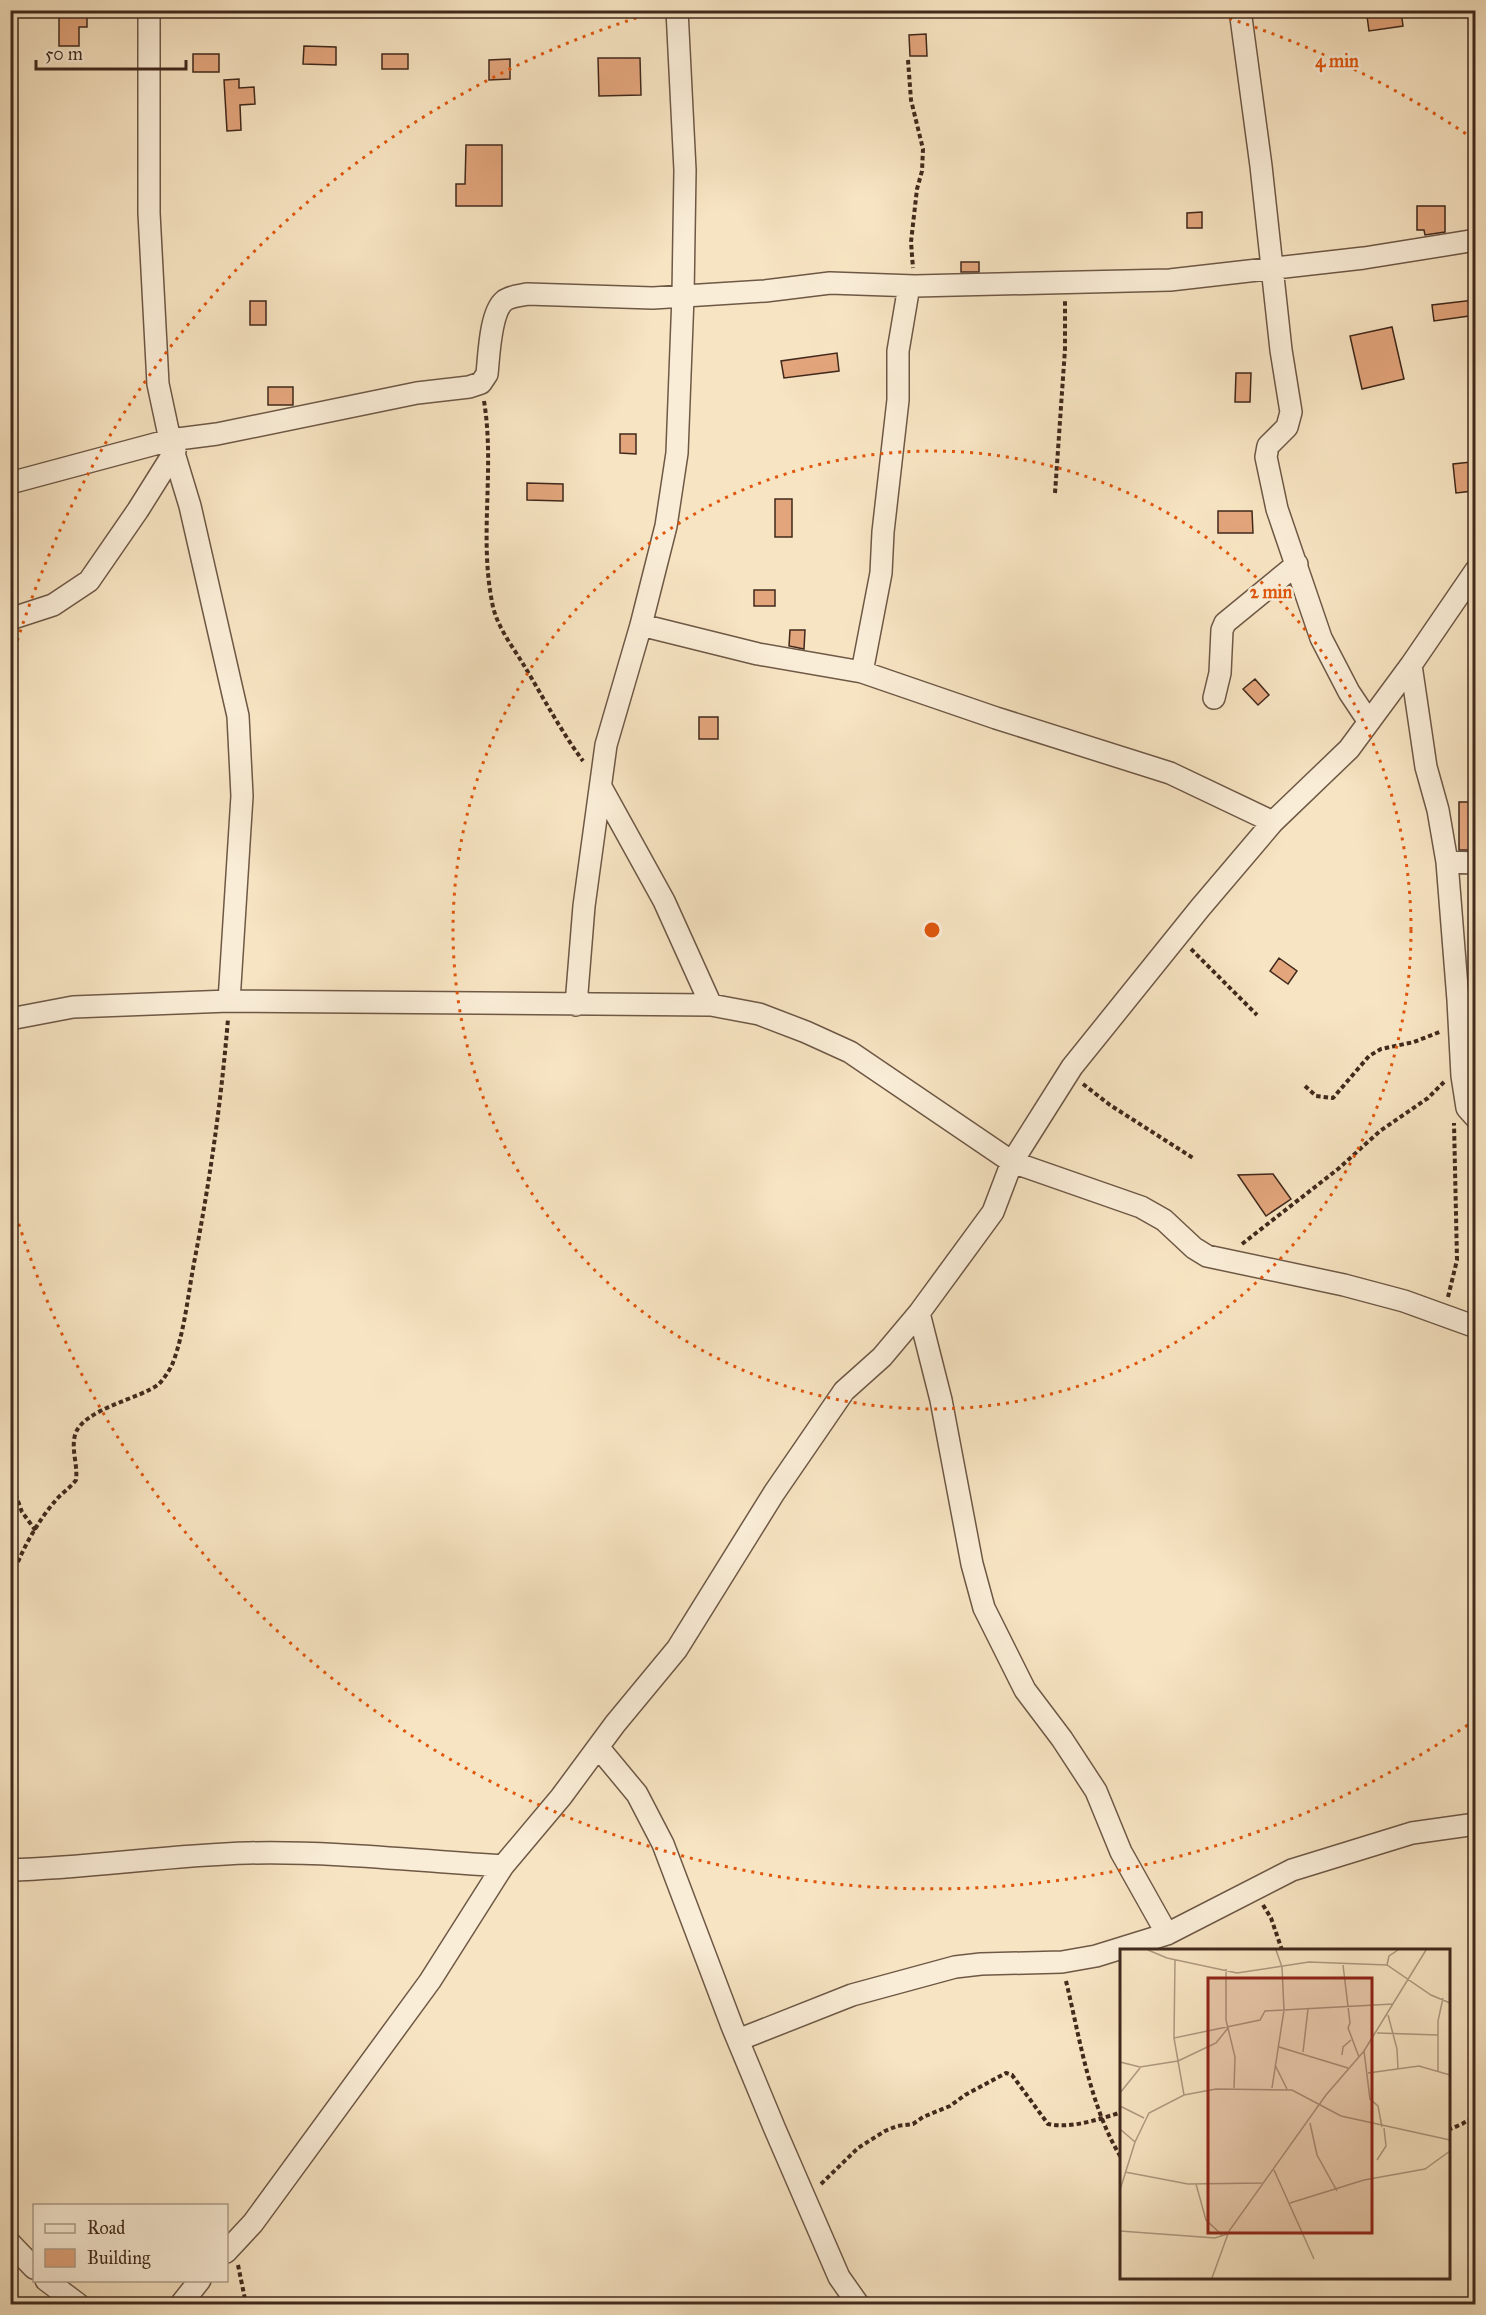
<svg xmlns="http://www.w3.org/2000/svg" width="1486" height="2315" font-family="'IM FELL Great Primer',serif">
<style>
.building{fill:#e3a57c;stroke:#40291c;stroke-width:1.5}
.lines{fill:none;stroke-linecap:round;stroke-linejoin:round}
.minor-casing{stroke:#6e5846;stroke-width:24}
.path{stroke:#40291c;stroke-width:4;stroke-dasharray:4.5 3;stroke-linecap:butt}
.minor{stroke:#faedd7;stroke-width:21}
.ring{fill:none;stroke:#e0570d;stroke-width:3;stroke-dasharray:3 6}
.inset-road{fill:none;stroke:#ae9980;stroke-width:1.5}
.view{fill:#8f2418;fill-opacity:0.15;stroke:#8f2418;stroke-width:3}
.inset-edge{fill:none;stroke:#40291c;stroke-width:3}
.centre{fill:#e0570d;stroke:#faedd7;stroke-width:3}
.ring-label{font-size:18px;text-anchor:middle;font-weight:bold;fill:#e0570d;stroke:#faedd7;stroke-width:5;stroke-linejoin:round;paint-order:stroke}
</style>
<rect width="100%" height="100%" fill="#f7e4c2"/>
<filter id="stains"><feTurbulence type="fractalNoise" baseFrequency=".00333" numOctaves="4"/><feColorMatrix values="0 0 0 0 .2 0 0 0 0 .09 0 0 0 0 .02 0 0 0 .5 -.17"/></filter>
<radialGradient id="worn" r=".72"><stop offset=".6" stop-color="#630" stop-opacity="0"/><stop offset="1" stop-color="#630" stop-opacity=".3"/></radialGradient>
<path class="building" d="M 59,10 L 87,10 L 87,27 L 79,27 L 79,46 L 59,46 Z
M 1401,11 L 1403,26 L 1369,31 L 1367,16 Z
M 926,34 L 927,56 L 910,56 L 909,35 Z
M 304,46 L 336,47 L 336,65 L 303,64 Z
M 193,54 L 219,54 L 219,72 L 193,72 Z
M 382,54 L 408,54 L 408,69 L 382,69 Z
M 598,58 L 640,58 L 641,95 L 599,96 Z
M 510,59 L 510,79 L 489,80 L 489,60 Z
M 239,79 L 239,88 L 254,87 L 255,104 L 240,105 L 241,130 L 227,131 L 224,80 Z
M 466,145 L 502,145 L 502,206 L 456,206 L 456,184 L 465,184 Z
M 1417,206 L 1445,206 L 1445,232 L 1425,235 L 1424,230 L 1417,230 Z
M 1202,212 L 1202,228 L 1187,228 L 1187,213 Z
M 961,262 L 979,262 L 979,272 L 961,272 Z
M 1474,300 L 1476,315 L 1434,321 L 1432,305 Z
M 250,301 L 266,301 L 266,325 L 250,325 Z
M 1392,327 L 1404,379 L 1362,389 L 1350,336 Z
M 837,353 L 839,371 L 784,378 L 781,361 Z
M 1236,373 L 1251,373 L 1250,402 L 1235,402 Z
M 268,387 L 293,387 L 293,405 L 268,405 Z
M 620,434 L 636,434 L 636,454 L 620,453 Z
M 1471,462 L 1473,491 L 1456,493 L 1453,464 Z
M 527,483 L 563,484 L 563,501 L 527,500 Z
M 775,499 L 792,499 L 792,537 L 775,537 Z
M 1218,511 L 1252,511 L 1253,533 L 1218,533 Z
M 754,590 L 775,590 L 775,606 L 754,606 Z
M 790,630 L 805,630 L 804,649 L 789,646 Z
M 1255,679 L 1269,695 L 1258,705 L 1243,689 Z
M 699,717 L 718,717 L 718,739 L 699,739 Z
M 1459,802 L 1476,802 L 1476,850 L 1459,850 Z
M 1279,958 L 1297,971 L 1288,984 L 1270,971 Z
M 1273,1174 L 1291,1199 L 1266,1216 L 1238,1175 Z"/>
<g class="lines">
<defs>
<path id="minor" d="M 149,10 L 149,213 L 158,384 L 170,440 L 190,506 L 238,716 L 242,796 L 229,1001
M 1240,10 L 1261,166 L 1281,350 L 1291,412 L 1287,427 L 1268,446 L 1266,457 L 1277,509 L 1321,638 L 1349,692 L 1369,722
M 10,483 L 170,440 L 217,434 L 417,393 L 469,387 L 481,383 L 487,374 C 489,356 490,313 504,301 C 510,296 519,296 527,294 L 653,298 L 765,291 L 830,283 L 915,286 L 1170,280 L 1364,258 L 1476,240
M 10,619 L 53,605 L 89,581 L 138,510 L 175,451
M 641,625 L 758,654 L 862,672 L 996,718 L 1170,773 L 1273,822
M 1411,665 L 1426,767 L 1438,810 L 1447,862 L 1458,1000 L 1462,1076 L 1467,1108 L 1476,1118
M 862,672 L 881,573 L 883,532 L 898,400 L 898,351 L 909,286
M 1214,698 L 1220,673 L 1222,630 L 1225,623 L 1297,564
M 601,787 L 664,901 L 711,1005
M 1447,862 L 1476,863
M 576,1005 L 584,906 L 606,745 L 641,625 L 666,526 L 677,453 L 683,296 L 685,170 L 677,10
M 10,1019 L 73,1007 L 229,1001 L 711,1005 L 759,1014 L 806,1032 L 850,1052 L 1012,1162 L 1141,1207 L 1164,1220 L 1194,1248 L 1207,1256 L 1344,1285 L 1404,1301 L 1476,1327
M 919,1313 L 941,1400 L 972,1564 L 984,1608 L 1025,1690 L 1062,1739 L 1096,1791 L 1121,1852 L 1167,1934
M 598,1747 L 637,1794 L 663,1844 L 732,2026 L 774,2127 L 839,2277 L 858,2304
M 10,1870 C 90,1868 168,1855 248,1853 C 333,1851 419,1861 503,1866
M 738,2040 L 852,1995 L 955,1967 L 981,1964 L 1062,1962 L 1096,1956 L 1167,1934 L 1292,1870 L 1412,1833 L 1476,1824
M 10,2243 L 34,2268
M 226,2252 L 253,2223 L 430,1981 L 503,1866 L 561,1797 L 615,1724 L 677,1649 L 774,1493 L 844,1391 L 882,1357 L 919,1313 L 993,1212 L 1012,1162 L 1072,1067 L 1200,908 L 1273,822 L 1349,749 L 1411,665 L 1476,570
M 46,2280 L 78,2304
M 181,2304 L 200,2280"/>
</defs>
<use href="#minor" class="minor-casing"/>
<path class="path" d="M 1473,10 L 1473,42 L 1476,55
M 908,60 L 911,100 L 923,149 L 922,171 L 917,189 L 911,242 L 913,268
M 484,401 C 495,468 479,536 492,602 C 496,626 513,647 525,667 C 544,699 561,731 583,761
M 1055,493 L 1065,349 L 1065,301
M 1191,949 L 1257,1015
M 1083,1084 L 1110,1105 L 1193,1158
M 1305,1086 L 1316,1096 L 1333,1098 L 1369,1056 L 1381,1049 L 1414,1042 L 1442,1031
M 1242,1244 L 1338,1169 L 1380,1131 L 1428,1098 L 1444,1082
M 1448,1297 L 1457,1260 L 1454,1123
M 10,1439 L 10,1473
M 10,1480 L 22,1512 L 36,1531
M 10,1583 C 19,1555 36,1523 56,1500 C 62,1493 70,1488 76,1480 C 78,1465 71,1450 75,1435 C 82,1409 140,1399 159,1384 C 163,1380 169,1371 172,1365 C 184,1335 188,1295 194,1263 C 210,1180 221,1103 228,1019
M 1263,1905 L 1271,1918 L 1282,1950
M 1066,1981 C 1080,2039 1090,2108 1122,2159
M 1448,2130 L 1462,2124 L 1476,2115
M 821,2184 L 858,2148 L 885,2131 L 897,2126 L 913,2124 L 923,2117 L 950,2106 L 965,2095 L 1006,2073 L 1012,2075 L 1048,2124 C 1071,2129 1100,2119 1122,2112
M 238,2265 L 246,2304"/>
<use href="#minor" class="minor"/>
</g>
<g class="ring">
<circle cx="932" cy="930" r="479"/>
<path d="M1475 1720A959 959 0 0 1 12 1202M12 658A959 959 0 0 1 652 13M1212 13A959 959 0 0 1 1475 140"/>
</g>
<g transform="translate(1120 1949)">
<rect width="330" height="330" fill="#f7e4c2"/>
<path class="inset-road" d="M 28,1 L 47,9 L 117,24 L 189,13 L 267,16 L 311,46 L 330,54M 223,16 L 230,74 L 228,79 L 239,108M 267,16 L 269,7 L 278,1M 106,20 L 106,71 L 115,108 L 114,139M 268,66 L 277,100 L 278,120M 257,84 L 318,86M 54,89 L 55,11M 159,98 L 228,119M 244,102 L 250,150 L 258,157 L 262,178M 183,103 L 188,60M 222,106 L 223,98 L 231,91M 58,112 L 96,94 L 108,79M 0,113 L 20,118 L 58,112M 155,116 L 167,140M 318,122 L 318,72 L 323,49M 248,124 L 299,117 L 330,126M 152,139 L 164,61 L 162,18 L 156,1M 0,144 L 20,119M 64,146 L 54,89 L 140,71 L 145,62 L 273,55M 0,157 L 24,169M 190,174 L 197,206 L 217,242M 0,180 L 15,193M 257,211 L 266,197 L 264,179M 154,221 L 194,310M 5,223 L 68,235 L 144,234M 76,235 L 86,271 L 103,287M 0,241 L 15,193 L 29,164 L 64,146 L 96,140 L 172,141 L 221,167 L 330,191M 170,254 L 244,231 L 305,220 L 330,202M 0,282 L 95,289 L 107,285M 92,329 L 109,282 L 206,146 L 244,102 L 306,1"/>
<path class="view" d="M 88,29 L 252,29 L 252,284 L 88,284 Z"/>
<rect width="330" height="330" class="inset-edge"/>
</g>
<circle cx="932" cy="930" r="9" class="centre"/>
<g class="ring-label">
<text x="1337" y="67">4 min</text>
<text x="1271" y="598">2 min</text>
</g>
<rect width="1486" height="2315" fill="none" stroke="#f7e4c2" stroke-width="36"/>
<rect x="12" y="12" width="1462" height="2291" fill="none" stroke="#40291c" stroke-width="3"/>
<rect x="18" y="18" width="1450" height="2279" fill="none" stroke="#40291c" stroke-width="1.5"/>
<rect x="33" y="2204" width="195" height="78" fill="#faedd7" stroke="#b09f8c" stroke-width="1.5"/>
<rect x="45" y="2224" width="30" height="9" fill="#faedd7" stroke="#b09f8c" stroke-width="1.5"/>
<text x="87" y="2234" font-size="18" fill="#40291c">Road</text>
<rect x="45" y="2249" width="30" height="18" fill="#e3a57c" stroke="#b09f8c" stroke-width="1.5"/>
<text x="87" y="2264" font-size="18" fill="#40291c">Building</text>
<path d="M36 60v9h150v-9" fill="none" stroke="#40291c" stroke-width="3"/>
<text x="45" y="60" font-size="18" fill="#40291c" stroke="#faedd7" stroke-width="4.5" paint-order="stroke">50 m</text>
<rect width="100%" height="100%" filter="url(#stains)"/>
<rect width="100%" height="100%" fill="url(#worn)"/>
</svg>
